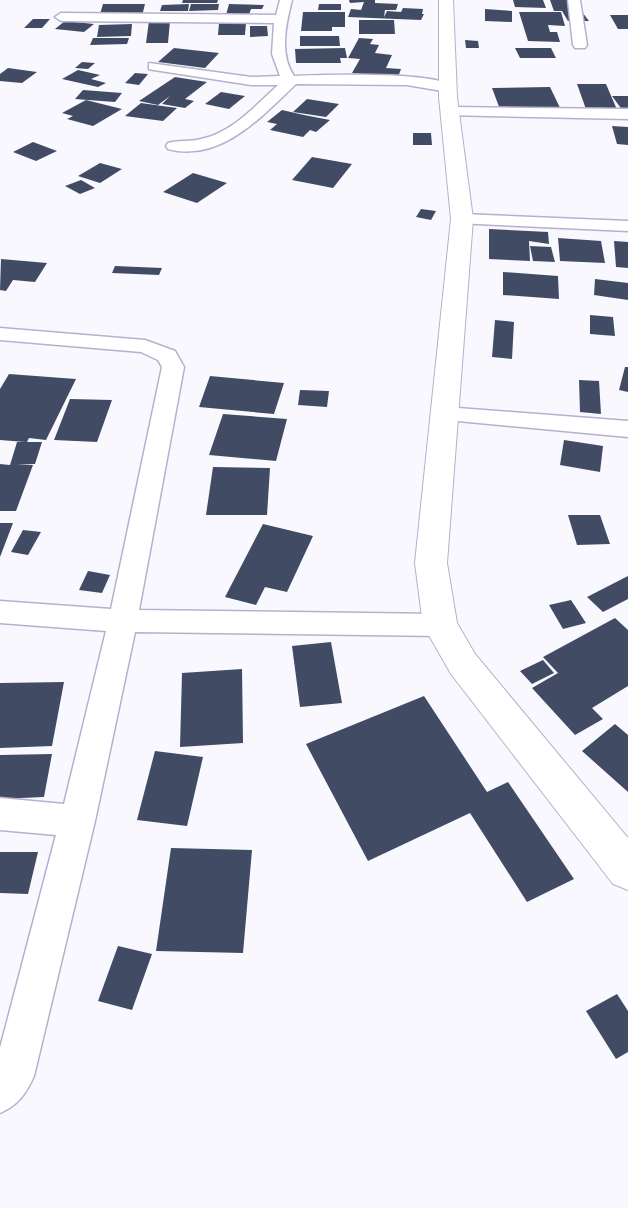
<svg xmlns="http://www.w3.org/2000/svg" width="628" height="1208" font-family="Lato,sans-serif">
<style>
.building{fill:#414c64}
.lines{fill:none;stroke-linecap:round;stroke-linejoin:round}
.minor-casing{stroke:#b6b0ce;stroke-width:3}
.tertiary-casing{stroke:#b6b0ce;stroke-width:2}
.minor{fill:#fff;fill-rule:evenodd}
.tertiary{fill:#fff;fill-rule:evenodd}
</style>
<rect width="100%" height="100%" fill="#f9f8ff"/>
<path class="building" d="M 183,0 L 218,0 L 217,3 L 182,3 Z
M 349,0 L 375,0 L 375,3 L 398,4 L 396,10 L 385,10 L 384,17 L 387,11 L 401,12 L 403,8 L 423,9 L 422,14 L 424,14 L 421,20 L 348,17 L 351,9 L 361,10 L 364,2 L 350,3 Z
M 513,0 L 543,0 L 546,8 L 515,7 Z
M 550,0 L 568,0 L 573,12 L 582,12 L 589,21 L 568,21 L 562,11 L 554,11 Z
M 103,4 L 145,4 L 142,16 L 100,14 Z
M 189,4 L 188,11 L 160,11 L 162,5 Z
M 191,4 L 219,4 L 218,10 L 189,11 Z
M 229,4 L 264,5 L 262,9 L 251,9 L 249,15 L 226,15 Z
M 319,4 L 341,4 L 341,10 L 318,10 Z
M 485,9 L 512,11 L 512,22 L 485,21 Z
M 303,12 L 345,12 L 345,27 L 332,27 L 332,31 L 301,31 Z
M 519,12 L 561,12 L 565,26 L 548,25 L 550,32 L 557,32 L 560,42 L 528,41 Z
M 610,15 L 628,15 L 628,29 L 618,29 Z
M 33,19 L 50,19 L 42,28 L 24,28 Z
M 359,20 L 394,20 L 395,34 L 359,34 Z
M 65,21 L 94,24 L 84,32 L 55,29 Z
M 149,21 L 170,21 L 168,43 L 146,43 Z
M 219,23 L 246,23 L 245,35 L 218,35 Z
M 132,24 L 131,36 L 97,37 L 99,25 Z
M 250,26 L 267,26 L 268,36 L 250,37 Z
M 300,36 L 339,36 L 340,46 L 300,46 Z
M 93,38 L 129,38 L 127,44 L 90,45 Z
M 359,38 L 373,39 L 370,44 L 379,45 L 375,53 L 392,55 L 386,68 L 401,69 L 398,77 L 352,73 L 360,59 L 348,58 Z
M 465,40 L 478,41 L 479,48 L 466,48 Z
M 174,48 L 219,53 L 205,68 L 158,62 Z
M 345,48 L 347,58 L 340,58 L 341,63 L 296,63 L 295,49 Z
M 515,48 L 551,48 L 556,58 L 520,58 Z
M 82,62 L 95,63 L 88,69 L 75,68 Z
M 8,68 L 37,72 L 22,83 L 0,81 L 0,74 Z
M 78,70 L 100,75 L 91,79 L 106,83 L 98,87 L 62,79 Z
M 135,73 L 148,74 L 139,85 L 125,83 Z
M 175,77 L 207,82 L 185,99 L 194,101 L 185,108 L 162,104 L 170,96 L 158,105 L 139,101 Z
M 577,84 L 606,84 L 618,112 L 587,112 Z
M 550,87 L 562,112 L 501,112 L 492,88 Z
M 83,90 L 122,93 L 115,102 L 75,99 Z
M 221,92 L 245,96 L 229,109 L 205,104 Z
M 612,96 L 628,96 L 628,111 L 623,111 Z
M 307,99 L 339,104 L 326,117 L 293,112 Z
M 86,100 L 122,109 L 93,126 L 67,119 L 73,116 L 62,113 Z
M 141,103 L 155,105 L 177,108 L 163,121 L 125,116 Z
M 282,110 L 304,115 L 330,120 L 316,132 L 310,130 L 303,137 L 270,130 L 277,124 L 267,122 Z
M 612,126 L 628,127 L 628,145 L 617,144 Z
M 413,133 L 431,133 L 432,145 L 413,145 Z
M 33,142 L 57,151 L 36,161 L 13,152 Z
M 312,157 L 352,164 L 333,188 L 292,180 Z
M 100,163 L 122,169 L 100,183 L 78,176 Z
M 193,173 L 227,183 L 197,203 L 163,192 Z
M 81,180 L 95,188 L 80,194 L 65,186 Z
M 421,209 L 436,211 L 431,220 L 416,217 Z
M 489,229 L 548,232 L 549,244 L 529,241 L 530,261 L 489,259 Z
M 558,238 L 601,241 L 605,263 L 560,261 Z
M 614,241 L 628,242 L 628,268 L 616,267 Z
M 530,246 L 551,247 L 555,262 L 533,261 Z
M 1,259 L 47,263 L 35,282 L 13,280 L 6,291 L 0,290 Z
M 115,266 L 162,268 L 159,275 L 112,273 Z
M 503,272 L 558,276 L 559,299 L 503,295 Z
M 595,279 L 628,283 L 628,300 L 594,295 Z
M 590,315 L 613,317 L 615,336 L 590,334 Z
M 495,320 L 514,322 L 512,359 L 492,357 Z
M 625,367 L 628,367 L 628,392 L 619,390 Z
M 9,374 L 76,379 L 46,440 L 29,438 L 27,442 L 42,442 L 35,464 L 17,464 L 33,465 L 16,511 L 0,511 L 0,464 L 10,465 L 17,442 L 25,442 L 0,440 L 0,389 Z
M 210,376 L 284,383 L 274,414 L 199,407 Z
M 579,380 L 599,381 L 601,414 L 580,412 Z
M 300,390 L 329,391 L 327,407 L 298,405 Z
M 70,399 L 112,400 L 97,442 L 54,440 Z
M 223,414 L 287,419 L 276,461 L 209,455 Z
M 564,440 L 603,446 L 600,472 L 560,465 Z
M 213,467 L 270,468 L 267,515 L 206,515 Z
M 568,515 L 600,515 L 610,544 L 577,545 Z
M 0,523 L 13,523 L 0,557 Z
M 263,524 L 313,536 L 287,592 L 265,587 L 256,605 L 225,597 Z
M 23,530 L 41,532 L 28,555 L 11,552 Z
M 88,571 L 110,575 L 102,593 L 79,590 Z
M 628,576 L 628,599 L 603,612 L 587,597 Z
M 571,600 L 586,623 L 563,629 L 549,605 Z
M 615,618 L 628,630 L 628,686 L 592,708 L 603,719 L 575,735 L 532,688 L 558,673 L 543,657 Z
M 331,642 L 342,703 L 300,707 L 292,646 Z
M 543,660 L 554,673 L 532,684 L 520,671 Z
M 242,669 L 243,743 L 180,747 L 182,673 Z
M 64,682 L 52,746 L 0,748 L 0,683 Z
M 424,696 L 487,792 L 508,782 L 574,879 L 527,902 L 470,813 L 368,861 L 306,744 Z
M 615,724 L 628,735 L 628,792 L 582,751 Z
M 155,751 L 203,757 L 187,826 L 137,820 Z
M 52,754 L 44,797 L 0,799 L 0,755 Z
M 171,848 L 252,850 L 243,953 L 156,951 Z
M 0,852 L 38,852 L 28,894 L 0,893 Z
M 118,946 L 152,954 L 132,1010 L 98,1001 Z
M 617,994 L 628,1011 L 628,1052 L 616,1059 L 586,1011 Z"/>
<g class="lines">
<defs>
<path id="minor" d="M 280,0 L 292,0 C 286,24 279,54 294,76 C 322,75 440,71 455,88 L 448,92 L 407,85 L 296,84 C 262,116 221,163 168,149 L 166,146 L 168,143 C 179,140 190,142 201,139 C 232,133 256,105 278,85 L 251,85 L 154,70 L 149,69 L 149,63 L 251,77 L 280,76 L 272,54 L 274,23 L 61,21 L 55,17 L 61,13 L 276,15 Z
M 568,0 L 580,0 L 587,45 L 585,48 L 575,48 L 573,45 Z
M 450,107 L 628,109 L 628,119 L 445,115 L 442,112 L 445,109 Z
M 462,214 L 628,221 L 628,231 L 456,223 L 453,219 L 456,215 Z
M 0,328 L 145,340 L 175,351 L 184,367 L 139,610 L 440,614 L 450,617 L 455,625 L 450,633 L 440,636 L 135,632 L 95,821 L 34,1076 C 26,1094 18,1105 0,1113 L 0,1048 L 56,835 L 0,830 L 0,798 L 64,804 L 106,631 L 0,623 L 0,601 L 111,609 L 162,367 L 158,360 L 141,352 L 0,340 Z
M 445,407 L 628,421 L 628,437 L 437,419 L 433,414 L 437,409 Z"/>
<path id="tertiary" d="M 439,0 L 453,0 L 457,97 L 473,219 L 447,563 L 457,623 L 475,654 L 628,838 L 628,890 L 613,884 L 451,674 L 423,625 L 415,563 L 451,219 L 439,97 Z"/>
</defs>
<use href="#minor" class="minor-casing"/>
<use href="#tertiary" class="tertiary-casing"/>
<use href="#minor" class="minor"/>
<use href="#tertiary" class="tertiary"/>
</g>
</svg>
